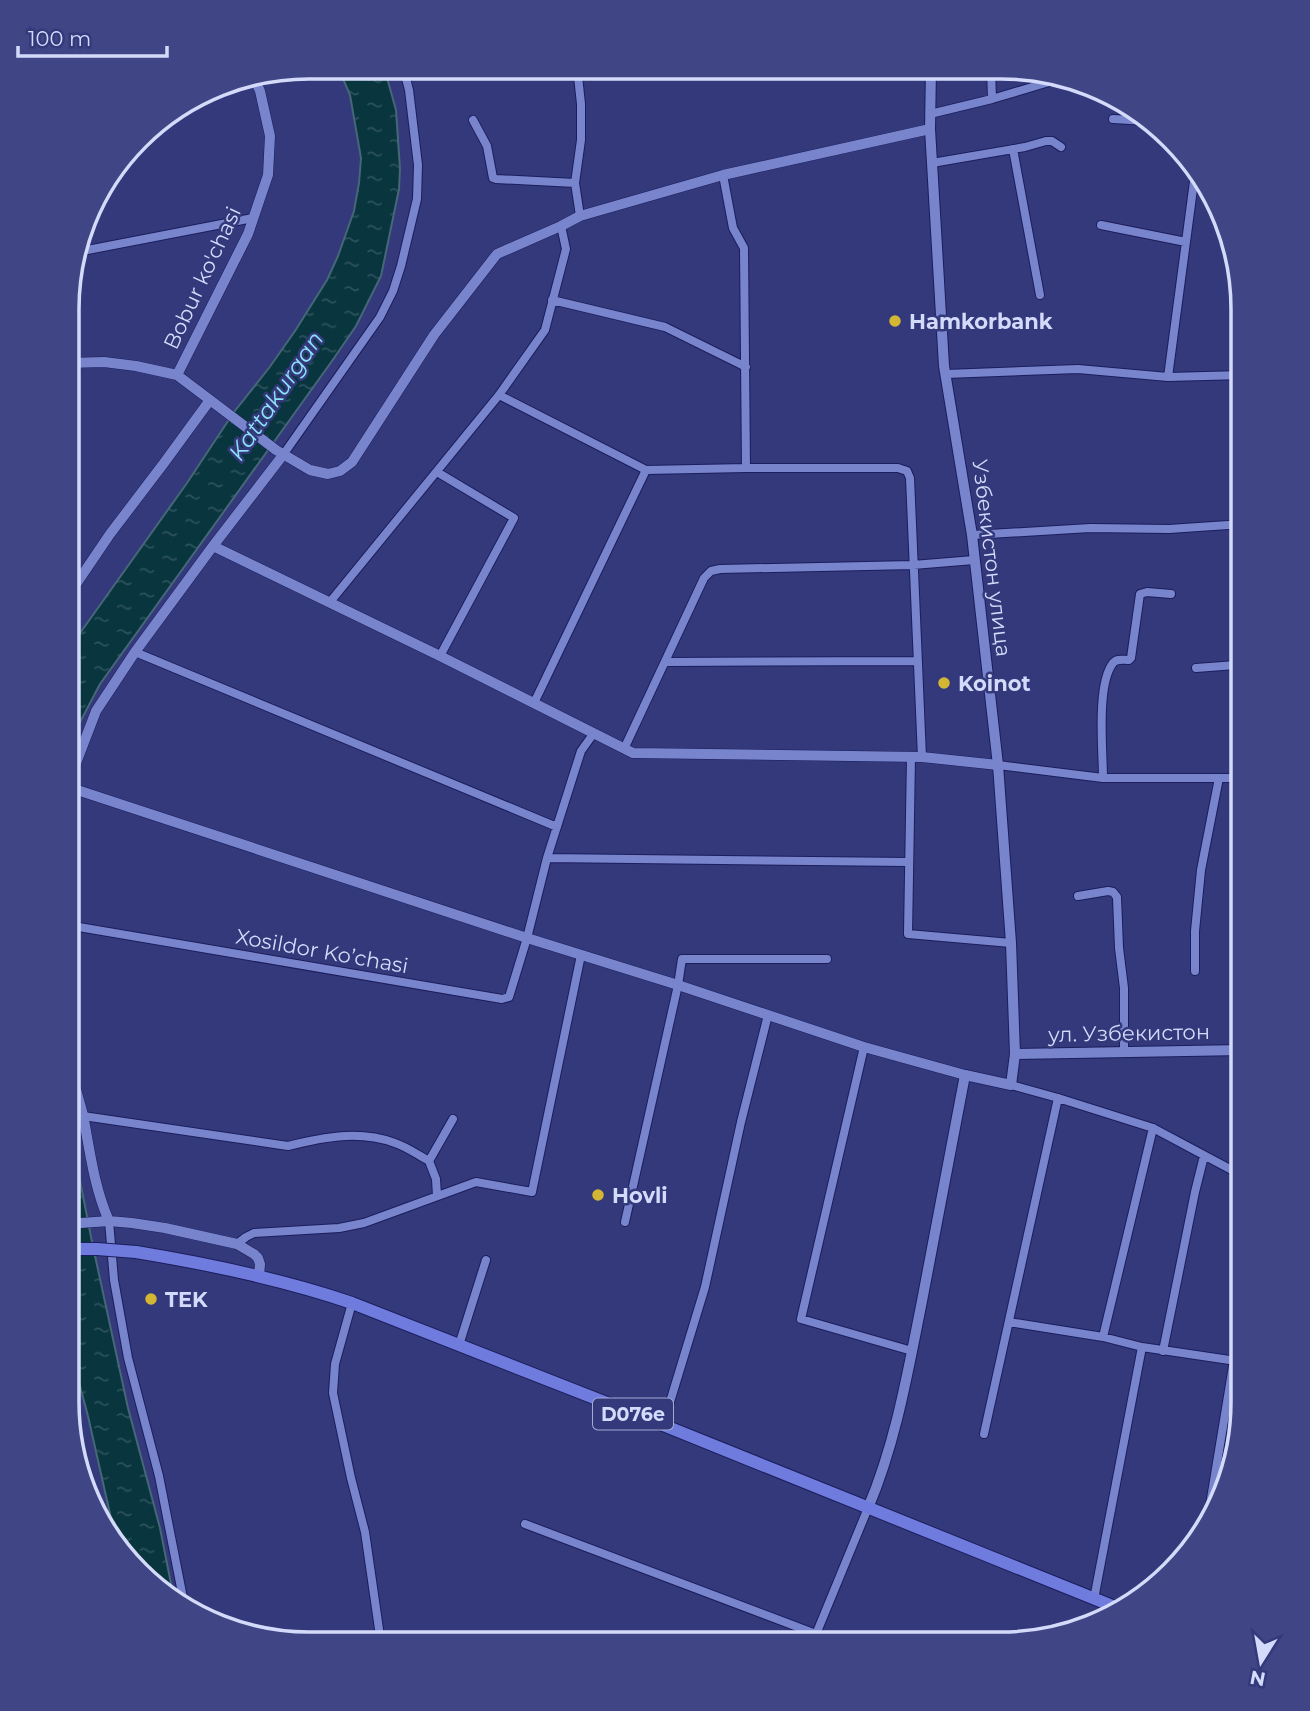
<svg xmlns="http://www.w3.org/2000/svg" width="1310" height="1711" font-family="Montserrat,sans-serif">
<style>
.water{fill:url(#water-ripples);stroke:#466777;stroke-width:2}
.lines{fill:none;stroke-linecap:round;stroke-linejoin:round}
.minor-casing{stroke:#1c1e5d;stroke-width:10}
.tertiary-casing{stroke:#1c1e5d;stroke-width:11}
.secondary-casing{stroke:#1c1e5d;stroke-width:12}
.primary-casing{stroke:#1c1e5d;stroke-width:14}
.minor{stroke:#7885cd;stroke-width:8}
.tertiary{stroke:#7885cd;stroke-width:10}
.secondary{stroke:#7885cd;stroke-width:10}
.primary{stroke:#707cdd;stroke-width:12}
.primary-bridge-casing{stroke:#1c1e5d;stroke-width:14;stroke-linecap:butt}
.primary-bridge{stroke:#707cdd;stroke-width:12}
.poi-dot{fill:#d4b635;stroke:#33397b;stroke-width:2.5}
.labels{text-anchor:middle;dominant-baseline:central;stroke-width:5;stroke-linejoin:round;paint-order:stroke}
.shield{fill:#33397b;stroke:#a4aad4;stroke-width:2}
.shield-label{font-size:19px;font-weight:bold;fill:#d4dbfa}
.street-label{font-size:21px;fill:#d4dbfa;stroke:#33397b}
.poi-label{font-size:21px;font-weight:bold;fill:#d4dbfa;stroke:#33397b;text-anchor:start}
.water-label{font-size:23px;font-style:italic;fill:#8ce2f7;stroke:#33397b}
.rim{fill:none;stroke:#d4dbfa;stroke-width:3.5}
</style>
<defs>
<pattern id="water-ripples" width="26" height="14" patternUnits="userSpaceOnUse" patternTransform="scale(1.75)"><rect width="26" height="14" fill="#09353f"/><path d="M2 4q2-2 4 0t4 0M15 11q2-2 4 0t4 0" fill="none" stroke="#2c525c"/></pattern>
</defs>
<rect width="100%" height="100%" fill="#33397b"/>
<path class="water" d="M 338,67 L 384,67 L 396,110 L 400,169 L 399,189 L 381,276 L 356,326 L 332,361 L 100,684 L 68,745 L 68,650 L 187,483 L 234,412 L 269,368 L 295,331 L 327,280 L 338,256 L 354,211 L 359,183 L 361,158 L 350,95 Z
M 67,1114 L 92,1242 L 128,1408 L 160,1528 L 175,1604 L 115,1536 L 88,1416 L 67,1338 Z"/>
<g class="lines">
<defs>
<path id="minor" d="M 577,67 L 581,104 L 581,140 L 575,183 L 580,216
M 991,69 L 992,99
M 930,114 L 992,99 L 1059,79
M 1113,119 L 1147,121
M 473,120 L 487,146 L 493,178 L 496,179 L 575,183
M 1013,149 L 1040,295
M 932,163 L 1025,147 L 1046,141 L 1052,141 L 1061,147
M 723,175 L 733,228 L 744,248 L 746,468
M 1101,225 L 1186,242
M 77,252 L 253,218
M 552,300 L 665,327 L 746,367
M 946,374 L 1078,369 L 1168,377 L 1243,375
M 1168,377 L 1195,174
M 499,395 L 646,470 L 746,468 L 898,468 L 907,471 L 910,478 L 922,757
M 283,455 L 380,317 L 393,291 L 401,266 L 417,199 L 418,165 L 409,90 L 403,67
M 437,472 L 514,518 L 440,656
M 972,535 L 1090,528 L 1169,529 L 1243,524
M 330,602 L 499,395 L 545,330 L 566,249 L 561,226
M 135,652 L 557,827
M 665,662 L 917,661
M 1196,668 L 1236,665 L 1243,661
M 534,703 L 646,470
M 624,749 L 704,578 L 711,571 L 720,569 L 913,565 L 974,560
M 911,757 L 908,934 L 1011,943
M 998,765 L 1103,778 L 1243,778
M 1103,778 C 1103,751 1096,685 1113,663 C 1117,658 1123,660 1129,660 L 1131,658 L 1140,594 L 1147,592 L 1171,594
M 547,858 L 908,862
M 1078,896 L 1108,891 L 1113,892 L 1117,897 L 1119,948 L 1124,988 L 1124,1052
M 67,925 L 502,999 L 509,997 L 527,938 L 547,858 L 581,751 L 594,733
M 1195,971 L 1195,931 L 1201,870 L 1219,778
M 864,1047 L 801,1319 L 912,1351
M 1011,1085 L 1058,1098 L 1153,1128 L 1243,1176
M 83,1116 L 288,1146 C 324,1137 359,1130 395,1143 C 407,1147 418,1155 429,1161 L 436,1179 L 437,1196
M 429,1161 L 453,1119
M 109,1221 L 114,1280 L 128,1358 L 159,1476 L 185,1608
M 625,1222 L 678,985 L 682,959 L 827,959
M 237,1244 L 246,1237 L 254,1233 L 339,1228 L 364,1223 L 476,1182 L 532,1192 L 581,955
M 352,1303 L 335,1364 L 333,1393 L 351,1478 L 365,1532 L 381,1643
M 1009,1322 L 1103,1337 L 1142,1347 L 1243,1362
M 1103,1337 L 1153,1128
M 459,1345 L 486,1260
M 1163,1351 L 1195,1192 L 1204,1156
M 663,1425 L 705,1287 L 741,1122 L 768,1015
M 984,1434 L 1058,1098
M 1207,1523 L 1234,1360
M 525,1524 L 816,1634
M 1094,1599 L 1142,1347
M 812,1644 L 868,1508"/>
<path id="tertiary" d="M 68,363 L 104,362 L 136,366 L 177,375 L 276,450 L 310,470 L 328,474 L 340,471 L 352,462 L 434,335 L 497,254 L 561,226 L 580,216 L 723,175 L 930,129
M 177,375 L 248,234 L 268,175 L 270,136 L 260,91 L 253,76
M 213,546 L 440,656 L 633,753 L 922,757 L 998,765
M 68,596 L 110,534 L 164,463 L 210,400
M 68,784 L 96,711 L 135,652 L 213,546 L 283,455
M 68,787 L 527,938 L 678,985 L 864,1047 L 965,1075
M 67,1057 C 72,1077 78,1096 83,1115 C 90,1151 94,1187 109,1221
M 67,1224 L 109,1221 L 132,1223 L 165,1228 L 237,1244 L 254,1254 L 258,1258 L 260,1264 L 259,1276"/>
<path id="secondary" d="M 1015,1054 L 1243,1050
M 868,1508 C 896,1442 908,1371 922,1301 C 936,1226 951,1151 965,1075 L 1011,1085 L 1015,1054 L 1011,943 L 998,765 L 972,535 L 944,366 L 930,129 L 931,68"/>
<path id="primary" d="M 136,1252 C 209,1264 282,1279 352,1303 L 663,1425 L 1120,1609"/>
</defs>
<use href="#minor" class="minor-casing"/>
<use href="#tertiary" class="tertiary-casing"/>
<use href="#secondary" class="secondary-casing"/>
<use href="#primary" class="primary-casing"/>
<use href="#minor" class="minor"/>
<use href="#tertiary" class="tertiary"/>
<use href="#secondary" class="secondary"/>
<use href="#primary" class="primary"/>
<defs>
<path id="primary-bridge" d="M 67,1249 L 97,1249 L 136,1252"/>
</defs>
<use href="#primary-bridge" class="primary-bridge-casing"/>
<use href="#primary-bridge" class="primary-bridge"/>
</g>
<g class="poi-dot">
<circle cx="895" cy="321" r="7"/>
<circle cx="944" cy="683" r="7"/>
<circle cx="598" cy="1195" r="7"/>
<circle cx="151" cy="1299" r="7"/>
</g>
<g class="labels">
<rect class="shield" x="593" y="1398.5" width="80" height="31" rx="5"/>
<g class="shield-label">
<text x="633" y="1414">D076e</text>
</g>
<g class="street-label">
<text transform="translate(202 278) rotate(-65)">Bobur ko'chasi</text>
<text transform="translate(992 558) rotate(83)">Узбекистон улица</text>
<text transform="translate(322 951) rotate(10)">Xosildor Ko’chasi</text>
<text transform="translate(1129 1033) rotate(-1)">ул. Узбекистон</text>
</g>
<g class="poi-label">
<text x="909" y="321">Hamkorbank</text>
<text x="958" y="683">Koinot</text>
<text x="612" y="1195">Hovli</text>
<text x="165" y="1299">TEK</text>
</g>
<g class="water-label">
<text transform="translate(276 396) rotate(-56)">Kattakurgan</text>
</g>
</g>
<path d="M0 0H1310V1711H0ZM309 79H1001A230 230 0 0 1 1231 309V1402A230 230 0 0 1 1001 1632H309A230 230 0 0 1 79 1402V309A230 230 0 0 1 309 79Z" fill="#404685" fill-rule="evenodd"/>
<path class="rim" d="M309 79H1001A230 230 0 0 1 1231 309V1402A230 230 0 0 1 1001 1632H309A230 230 0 0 1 79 1402V309A230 230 0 0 1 309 79Z"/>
<g transform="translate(1261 1662) rotate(191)" stroke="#33397b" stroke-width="5" paint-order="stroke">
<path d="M0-5L12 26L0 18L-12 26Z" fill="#d4dbfa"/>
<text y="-10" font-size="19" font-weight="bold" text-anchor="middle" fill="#d4dbfa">N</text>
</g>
<path d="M18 46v10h149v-10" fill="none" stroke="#d4dbfa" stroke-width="3.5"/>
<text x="28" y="46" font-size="21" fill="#d4dbfa" stroke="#33397b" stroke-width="5" paint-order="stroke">100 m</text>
</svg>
